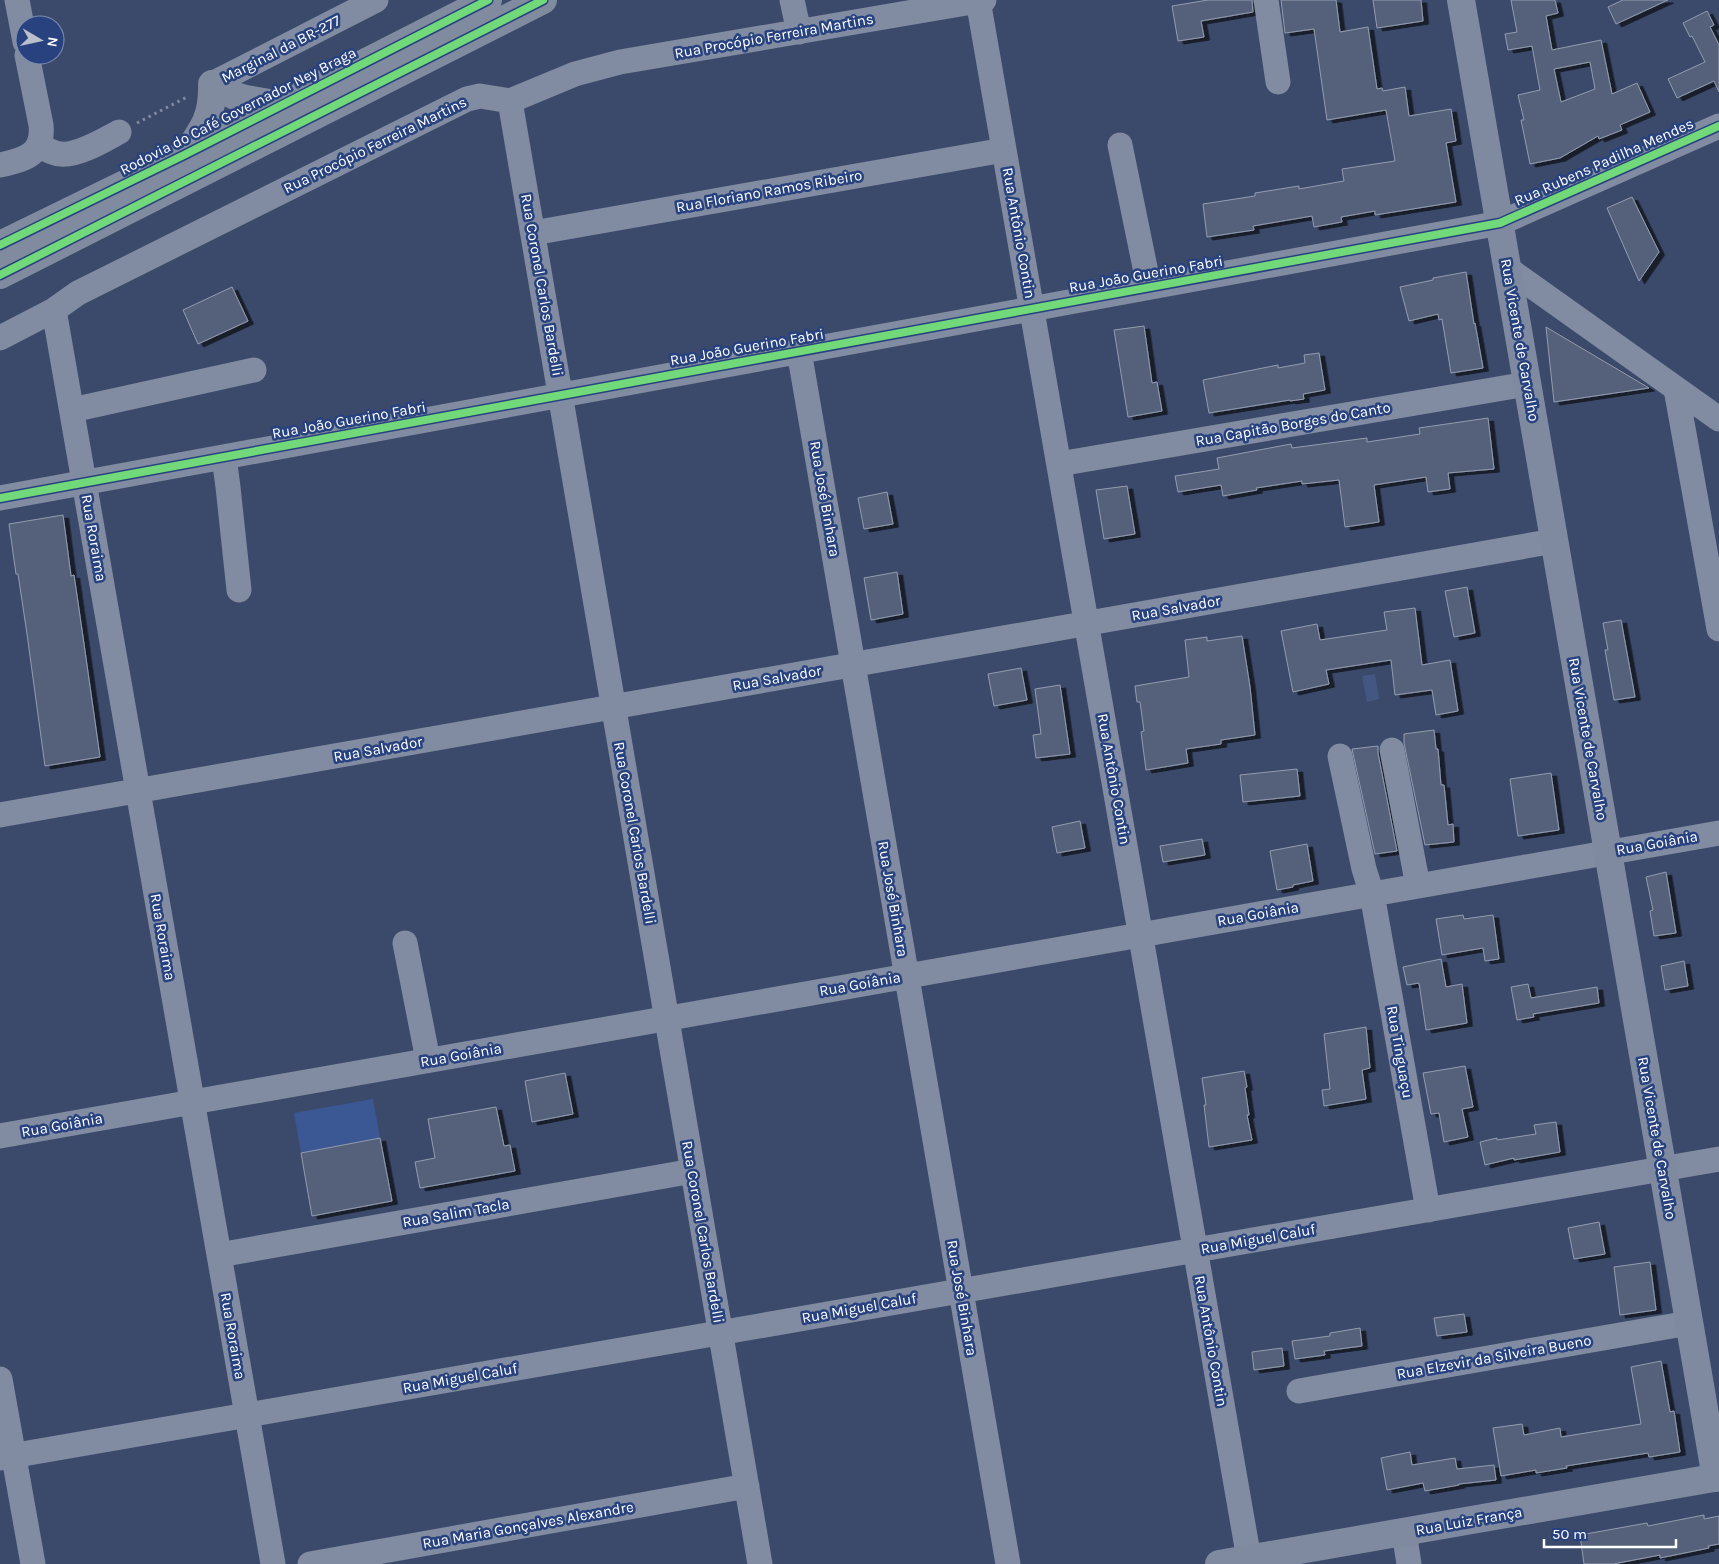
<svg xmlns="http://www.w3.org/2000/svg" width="1719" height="1564" font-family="Karla,sans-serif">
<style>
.green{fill:#3b5894}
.water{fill:#445782}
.building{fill:#54617a;stroke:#949caf;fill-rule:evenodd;filter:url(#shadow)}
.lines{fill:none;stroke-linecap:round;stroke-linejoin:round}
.path{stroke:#818ba1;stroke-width:3;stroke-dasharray:2.5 4;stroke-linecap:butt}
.minor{stroke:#818ba1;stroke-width:25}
.major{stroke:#7f8aa0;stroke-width:28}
.highway{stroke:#818ba0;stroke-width:28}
.cycleway-casing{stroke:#27427e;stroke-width:11}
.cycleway{stroke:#71d979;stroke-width:8}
.labels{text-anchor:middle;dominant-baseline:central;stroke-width:5;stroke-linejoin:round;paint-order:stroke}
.street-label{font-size:15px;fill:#fff;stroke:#27427e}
</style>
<defs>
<filter id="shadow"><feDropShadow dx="5.5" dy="3" stdDeviation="0" flood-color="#0009"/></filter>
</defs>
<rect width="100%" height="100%" fill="#3b4a6a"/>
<path class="green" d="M 373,1099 L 380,1138 L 301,1153 L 294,1113 Z"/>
<path class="water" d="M 1375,674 L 1379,699 L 1367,702 L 1362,676 Z"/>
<path class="building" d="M 1208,0 L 1252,0 L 1253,12 L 1201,21 L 1204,37 L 1178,41 L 1172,6 Z
M 1281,0 L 1336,0 L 1340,32 L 1368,27 L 1377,89 L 1382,88 L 1383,91 L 1405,87 L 1409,116 L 1451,109 L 1456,141 L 1446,143 L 1456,202 L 1375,215 L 1375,211 L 1341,217 L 1342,222 L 1314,227 L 1312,216 L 1253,226 L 1254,230 L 1207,237 L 1203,204 L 1255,196 L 1255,193 L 1299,186 L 1299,189 L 1344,181 L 1342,169 L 1395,161 L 1386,110 L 1327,120 L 1314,29 L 1285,33 Z
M 1373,0 L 1421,0 L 1423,21 L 1377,28 Z
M 1511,0 L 1555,0 L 1558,13 L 1546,16 L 1552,50 L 1601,40 L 1612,94 L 1637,83 L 1650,112 L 1620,125 L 1622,130 L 1599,139 L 1598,136 L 1560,158 L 1530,164 L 1521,120 L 1524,120 L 1518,95 L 1540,90 L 1532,46 L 1508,50 L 1505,34 L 1517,32 ZM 1590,62 L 1595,89 L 1561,102 L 1554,69 Z
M 1623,0 L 1668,0 L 1616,24 L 1608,7 Z
M 1707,11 L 1714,25 L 1710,27 L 1719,45 L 1719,92 L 1714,81 L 1677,98 L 1668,79 L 1705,62 L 1692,36 L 1690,37 L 1683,23 Z
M 1632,197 L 1659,252 L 1639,281 L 1607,208 Z
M 1466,272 L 1474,324 L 1475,323 L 1483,368 L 1451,373 L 1442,319 L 1439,320 L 1438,314 L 1409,321 L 1400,287 L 1433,280 L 1433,278 Z
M 232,287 L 248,321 L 198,344 L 183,310 Z
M 1144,326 L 1152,383 L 1157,382 L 1162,411 L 1128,417 L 1114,330 Z
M 1546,327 L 1649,388 L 1554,402 Z
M 1319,353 L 1325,390 L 1303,394 L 1304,399 L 1290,401 L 1290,400 L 1209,413 L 1203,380 L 1278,365 L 1278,368 L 1305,363 L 1304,355 Z
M 1488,418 L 1494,469 L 1448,473 L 1450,489 L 1428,492 L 1426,477 L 1374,485 L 1379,522 L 1345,527 L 1339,480 L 1302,484 L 1302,481 L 1256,488 L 1257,490 L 1223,496 L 1221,485 L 1178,492 L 1175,476 L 1219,469 L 1217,458 L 1291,444 L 1292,448 L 1367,438 L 1367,442 L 1420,434 L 1419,428 Z
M 1127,486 L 1135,534 L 1104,539 L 1096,490 Z
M 887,492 L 893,524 L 864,529 L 858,498 Z
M 63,515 L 71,576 L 74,575 L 83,637 L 100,757 L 45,766 L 27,634 L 18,574 L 16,574 L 9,524 Z
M 897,572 L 903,614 L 871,620 L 864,578 Z
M 1467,587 L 1475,633 L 1454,637 L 1445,591 Z
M 1415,608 L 1422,665 L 1450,660 L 1458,711 L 1436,715 L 1432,690 L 1395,695 L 1391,660 L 1326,670 L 1329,684 L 1293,692 L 1281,631 L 1317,624 L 1320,640 L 1387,630 L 1384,612 Z
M 1621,620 L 1635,697 L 1614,700 L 1605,650 L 1608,650 L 1603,623 Z
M 1242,636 L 1250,687 L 1255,735 L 1221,740 L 1221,744 L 1186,749 L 1188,763 L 1146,770 L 1141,732 L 1144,731 L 1140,702 L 1137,702 L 1135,686 L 1189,677 L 1185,640 L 1207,637 L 1207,641 Z
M 1021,668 L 1027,700 L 994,706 L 988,674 Z
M 1060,685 L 1070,754 L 1036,758 L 1033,735 L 1041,734 L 1035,689 Z
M 1434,730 L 1436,749 L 1438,749 L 1441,785 L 1444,785 L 1448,825 L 1453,824 L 1454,842 L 1425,845 L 1404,743 L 1404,734 Z
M 1378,746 L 1378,753 L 1397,851 L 1375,854 L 1352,749 Z
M 1297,769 L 1300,796 L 1243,802 L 1240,775 Z
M 1551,773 L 1559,830 L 1518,836 L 1510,779 Z
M 1080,821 L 1085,848 L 1057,853 L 1052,827 Z
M 1202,839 L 1205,855 L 1163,862 L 1160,846 Z
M 1307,844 L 1313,881 L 1293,885 L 1293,887 L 1277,890 L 1270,851 Z
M 1666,872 L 1676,933 L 1654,936 L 1650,911 L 1653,910 L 1646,877 Z
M 1463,915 L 1464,919 L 1493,915 L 1499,959 L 1485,961 L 1483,948 L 1442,955 L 1436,919 Z
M 1441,959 L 1446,987 L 1462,984 L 1467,1023 L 1426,1030 L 1419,983 L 1407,985 L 1403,967 Z
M 1684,961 L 1688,986 L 1665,990 L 1661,966 Z
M 1528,984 L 1531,998 L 1597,987 L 1599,1003 L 1533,1014 L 1534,1017 L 1517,1020 L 1511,987 Z
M 1366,1027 L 1370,1068 L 1362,1070 L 1366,1099 L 1324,1106 L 1322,1090 L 1330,1089 L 1324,1034 Z
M 1465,1066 L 1473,1107 L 1462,1109 L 1468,1137 L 1444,1142 L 1439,1113 L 1431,1114 L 1423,1073 Z
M 1244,1071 L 1247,1087 L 1245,1088 L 1249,1115 L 1247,1115 L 1252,1140 L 1209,1147 L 1204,1105 L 1206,1105 L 1202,1078 Z
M 565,1073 L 573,1114 L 532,1122 L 525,1081 Z
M 496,1107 L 504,1146 L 510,1145 L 515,1171 L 420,1188 L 415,1162 L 435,1158 L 428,1119 Z
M 1556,1122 L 1560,1152 L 1514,1160 L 1514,1158 L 1485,1165 L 1480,1142 L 1497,1138 L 1497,1140 L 1536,1134 L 1534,1125 Z
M 380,1138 L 392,1201 L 312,1216 L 301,1153 Z
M 1599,1222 L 1605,1254 L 1574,1259 L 1568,1228 Z
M 1650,1262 L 1656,1310 L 1620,1315 L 1614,1267 Z
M 1464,1314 L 1467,1332 L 1437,1336 L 1434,1318 Z
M 1360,1328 L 1362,1346 L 1324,1351 L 1325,1355 L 1295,1359 L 1292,1341 L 1330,1336 L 1330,1333 Z
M 1282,1348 L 1284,1366 L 1254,1370 L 1252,1352 Z
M 1661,1361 L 1670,1412 L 1674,1411 L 1680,1452 L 1649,1457 L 1648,1453 L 1566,1466 L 1567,1468 L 1536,1473 L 1536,1470 L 1501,1476 L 1493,1428 L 1522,1424 L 1524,1435 L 1560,1428 L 1561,1437 L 1641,1424 L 1631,1367 Z
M 1410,1452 L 1412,1465 L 1455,1458 L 1457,1469 L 1494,1465 L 1496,1480 L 1459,1484 L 1459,1485 L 1425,1491 L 1423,1483 L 1387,1490 L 1381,1458 Z
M 1704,1515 L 1704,1519 L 1719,1516 L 1719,1544 L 1708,1546 L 1709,1548 L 1660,1558 L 1660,1555 L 1613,1564 L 1584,1564 L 1580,1535 L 1647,1523 L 1648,1526 Z"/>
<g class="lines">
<path class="path" d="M 137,123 L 189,96"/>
<path class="minor" d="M 17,0 L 25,42
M 792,0 L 799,32
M 978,0 L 1249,1559
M 1266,0 L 1278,82
M 212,84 L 376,0
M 510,101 L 760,1564
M 39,145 C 46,149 53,154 61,154 C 78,156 104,140 119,132
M 1120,145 L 1149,287
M 0,165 C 25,160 44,154 41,125 L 27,55
M 533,233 L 1004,150
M 1508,269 L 1719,419
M 54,310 L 273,1564
M 0,338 L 54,310 L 78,293 L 467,99 L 480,96 L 510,101 L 575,74 L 620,62 L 984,0
M 799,351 L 1008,1564
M 1676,389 L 1719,629
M 72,410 L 254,370
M 224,457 L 228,487 L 239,590
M 1059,464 L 1527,384
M 0,498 L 1500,223 L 1719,126
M 1392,750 L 1418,886
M 1340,756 L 1364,869 L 1372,894 L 1428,1210
M 0,815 L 1554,541
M 405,943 L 428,1060
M 0,1136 L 1719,833
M 219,1255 L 693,1171
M 0,1379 L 33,1564
M 1299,1391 L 1689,1323
M 0,1458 L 1719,1159
M 1404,1532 L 1409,1564
M 310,1564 L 747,1486"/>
<path class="major" d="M 1461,0 L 1716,1478
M 1219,1564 L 1719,1477"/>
<path class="highway" d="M 186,154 C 204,128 213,116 212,84 L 235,96 L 246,99 L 281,105
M 0,245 L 186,154 L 488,0
M 0,275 L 543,0"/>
<defs>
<path id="cycleway" d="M 0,245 L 186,154 L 488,0
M 0,275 L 543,0
M 0,498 L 1500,223 L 1719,126"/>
</defs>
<use href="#cycleway" class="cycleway-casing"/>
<use href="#cycleway" class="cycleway"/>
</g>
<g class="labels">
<g class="street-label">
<text transform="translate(774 36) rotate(-10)">Rua Procópio Ferreira Martins</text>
<text transform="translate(281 49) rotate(-27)">Marginal da BR-277</text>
<text transform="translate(238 111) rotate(-27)">Rodovia do Café Governador Ney Braga</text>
<text transform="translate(375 145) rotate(-26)">Rua Procópio Ferreira Martins</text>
<text transform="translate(1604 162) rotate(-24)">Rua Rubens Padilha Mendes</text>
<text transform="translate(769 191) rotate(-10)">Rua Floriano Ramos Ribeiro</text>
<text transform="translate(1019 233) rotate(80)">Rua Antônio Contin</text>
<text transform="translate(1146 274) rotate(-10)">Rua João Guerino Fabri</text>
<text transform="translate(542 285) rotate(80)">Rua Coronel Carlos Bardelli</text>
<text transform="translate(1520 340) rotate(80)">Rua Vicente de Carvalho</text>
<text transform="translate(747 347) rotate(-10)">Rua João Guerino Fabri</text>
<text transform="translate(349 420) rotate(-10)">Rua João Guerino Fabri</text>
<text transform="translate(1293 424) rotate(-10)">Rua Capitão Borges do Canto</text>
<text transform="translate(825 499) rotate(80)">Rua José Binhara</text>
<text transform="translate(94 538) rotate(80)">Rua Roraima</text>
<text transform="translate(1176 608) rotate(-10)">Rua Salvador</text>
<text transform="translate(777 678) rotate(-10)">Rua Salvador</text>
<text transform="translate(1588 739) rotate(80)">Rua Vicente de Carvalho</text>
<text transform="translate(378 749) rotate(-10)">Rua Salvador</text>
<text transform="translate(1114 779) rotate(80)">Rua Antônio Contin</text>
<text transform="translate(635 833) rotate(80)">Rua Coronel Carlos Bardelli</text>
<text transform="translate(1657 843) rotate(-10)">Rua Goiânia</text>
<text transform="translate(893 899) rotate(80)">Rua José Binhara</text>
<text transform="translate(1258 914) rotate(-10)">Rua Goiânia</text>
<text transform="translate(163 937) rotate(80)">Rua Roraima</text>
<text transform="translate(860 984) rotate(-10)">Rua Goiânia</text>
<text transform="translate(1400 1052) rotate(80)">Rua Tinguaçu</text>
<text transform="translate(461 1055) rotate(-10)">Rua Goiânia</text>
<text transform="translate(62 1125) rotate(-10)">Rua Goiânia</text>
<text transform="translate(1657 1138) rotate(80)">Rua Vicente de Carvalho</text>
<text transform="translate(456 1213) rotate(-10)">Rua Salim Tacla</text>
<text transform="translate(703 1232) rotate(80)">Rua Coronel Carlos Bardelli</text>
<text transform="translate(1258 1239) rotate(-10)">Rua Miguel Caluf</text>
<text transform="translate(962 1298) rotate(80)">Rua José Binhara</text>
<text transform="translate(859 1308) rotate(-10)">Rua Miguel Caluf</text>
<text transform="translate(233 1336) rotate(80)">Rua Roraima</text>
<text transform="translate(1211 1341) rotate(80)">Rua Antônio Contin</text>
<text transform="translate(1494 1357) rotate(-10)">Rua Elzevir da Silveira Bueno</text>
<text transform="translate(460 1378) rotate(-10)">Rua Miguel Caluf</text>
<text transform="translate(1469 1521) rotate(-10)">Rua Luiz França</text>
<text transform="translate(528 1525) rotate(-10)">Rua Maria Gonçalves Alexandre</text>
</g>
</g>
<g transform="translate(40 40) rotate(99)"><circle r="24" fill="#27427e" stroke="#7d8eb2"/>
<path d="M0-4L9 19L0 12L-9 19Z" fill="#bac0cb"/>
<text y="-8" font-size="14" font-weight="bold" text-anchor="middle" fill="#ffffff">N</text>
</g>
<path d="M1544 1539v8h132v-8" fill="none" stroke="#ffffff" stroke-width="2.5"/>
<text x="1552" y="1539" font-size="15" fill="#ffffff" stroke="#27427e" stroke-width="4" paint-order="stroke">50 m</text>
</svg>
